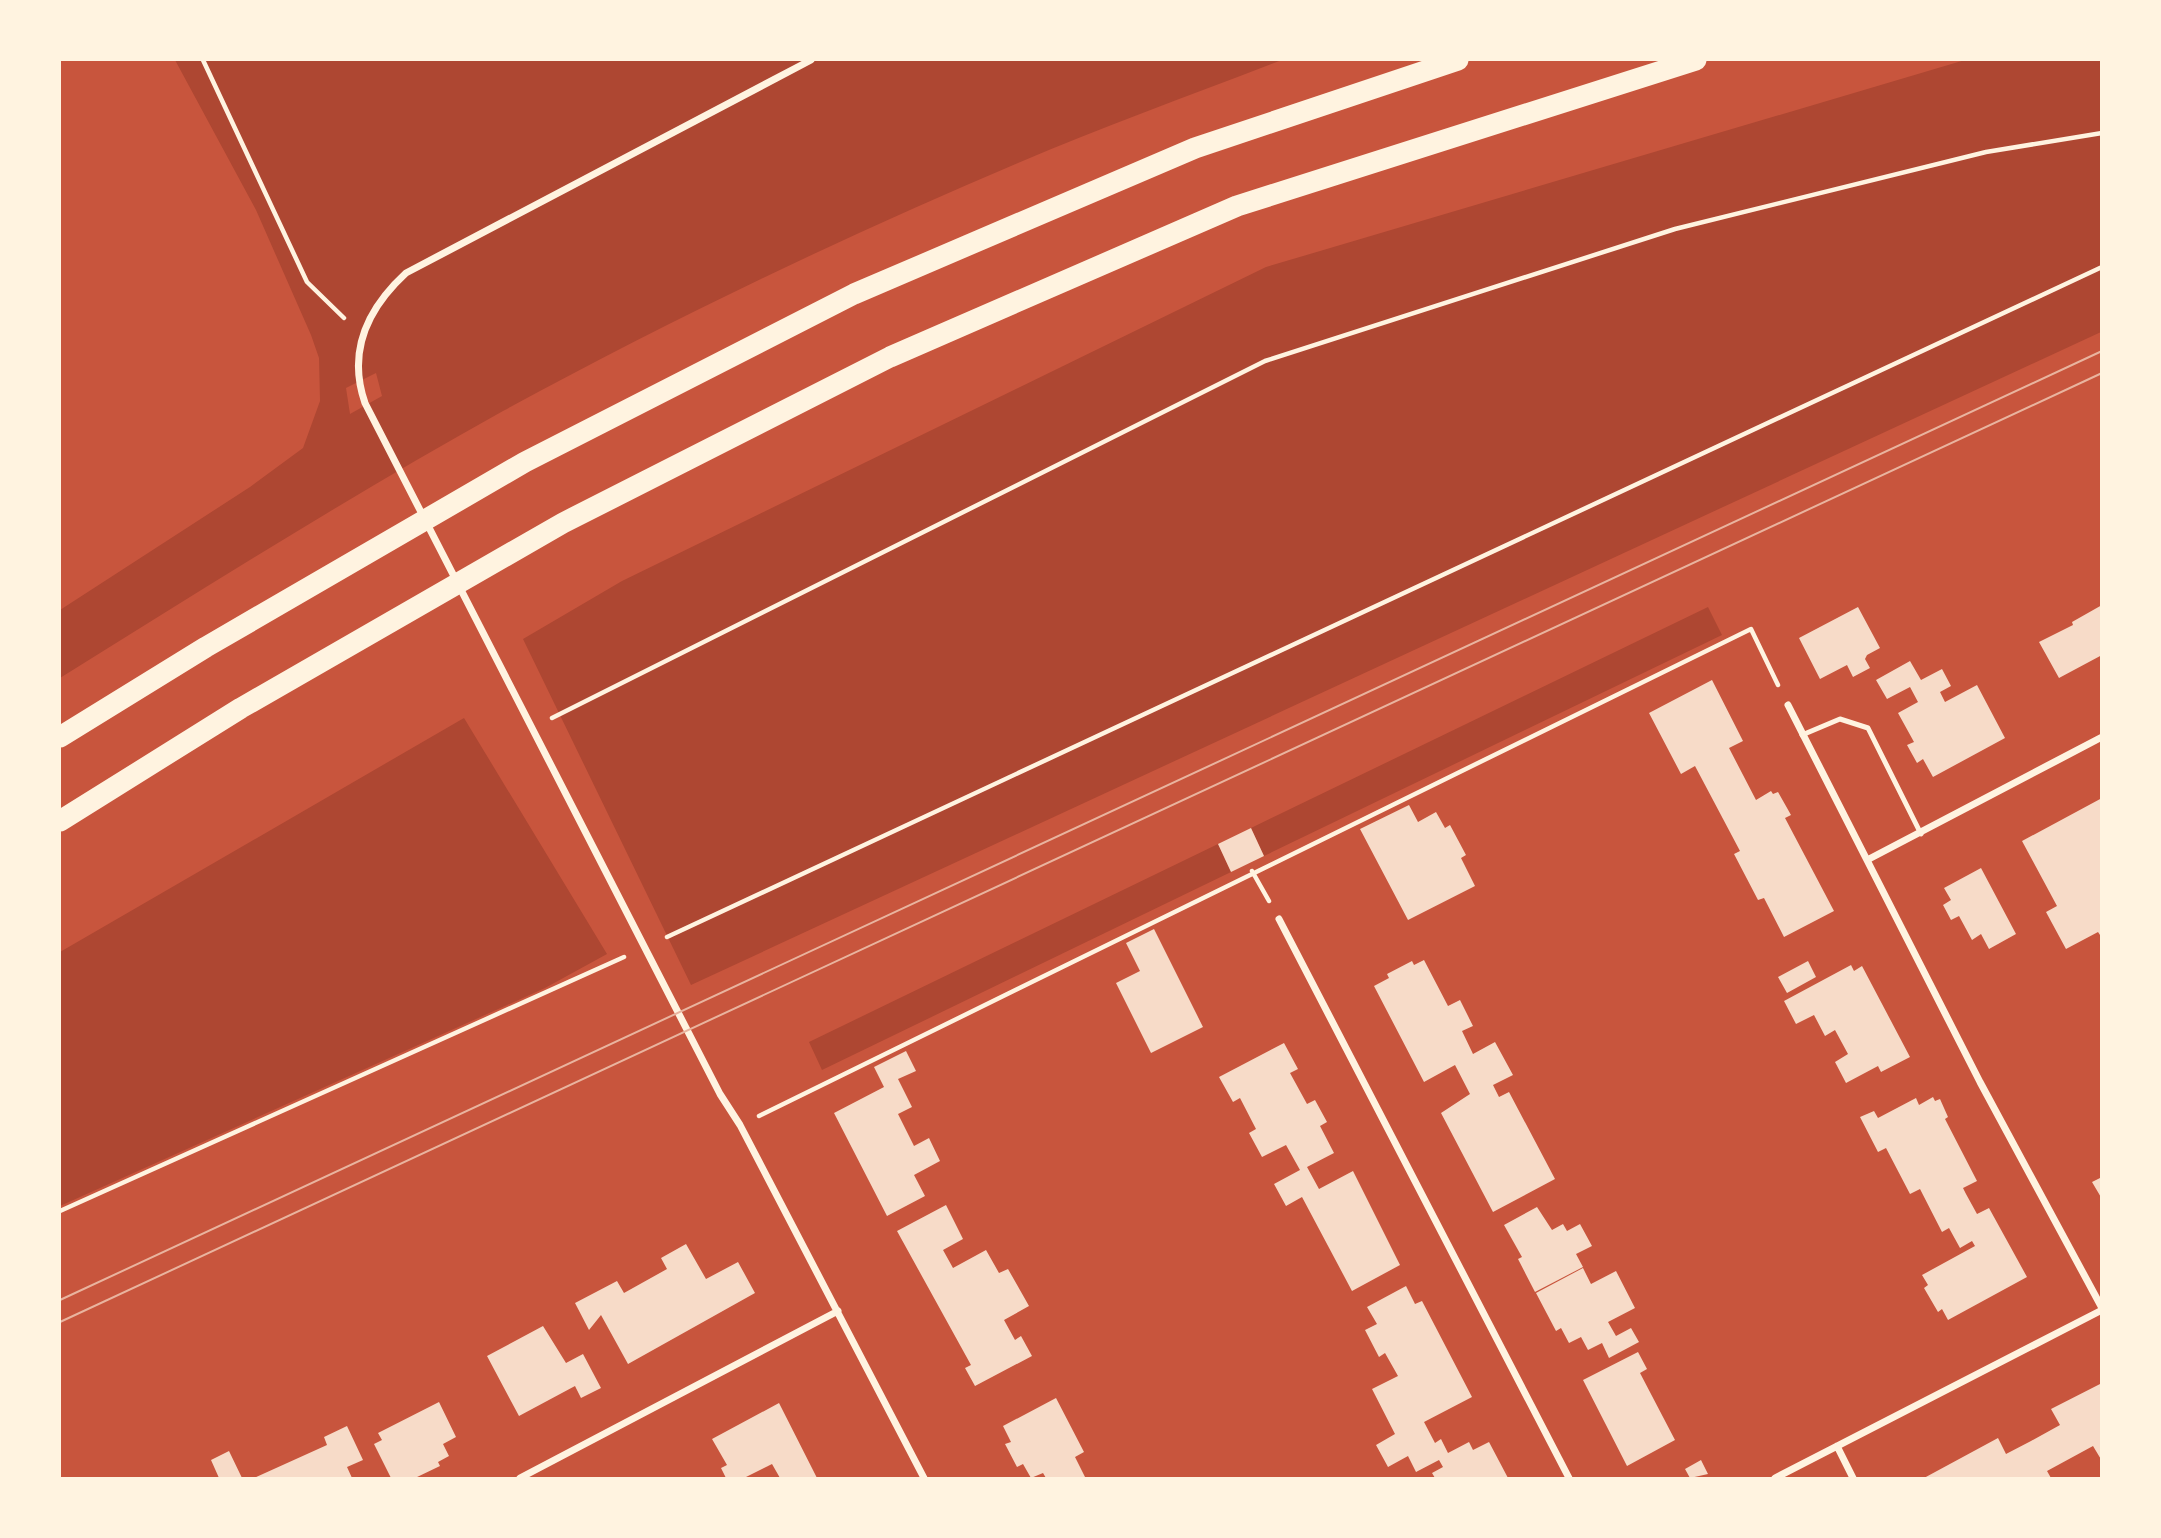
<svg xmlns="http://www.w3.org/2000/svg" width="2161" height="1538" font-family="Commissioner,sans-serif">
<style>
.green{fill:#ae4732;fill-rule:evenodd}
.building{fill:#f7dbc8}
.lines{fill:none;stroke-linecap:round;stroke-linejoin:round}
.path{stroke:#fff3e0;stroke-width:4.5}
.service{stroke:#fff3e0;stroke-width:5}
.minor{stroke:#fff3e0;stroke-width:7}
.motorway{stroke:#fff3e0;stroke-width:21}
.tram{stroke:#e9b49f;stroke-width:2}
</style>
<rect width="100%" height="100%" fill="#c8553d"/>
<path class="green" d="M 175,60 L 1282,60 C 1194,94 1105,126 1018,163 C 843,237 670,320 503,411 C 352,495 206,587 60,678 L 60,610 L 250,487 L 303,448 L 320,401 L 319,358 L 311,335 L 256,210 ZM 376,373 L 382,396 L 350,414 L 346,388 Z
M 1965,60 L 2101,60 L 2101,332 L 691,985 L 523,639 L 622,581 L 1266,267 Z
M 1708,607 L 1722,635 L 1264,856 L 1251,828 Z
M 464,718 L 607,954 L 545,988 L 60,1206 L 60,952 Z
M 1218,844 L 1231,872 L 822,1070 L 809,1042 Z"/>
<path class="building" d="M 2102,605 L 2102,655 L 2059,678 L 2039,642 L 2073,625 L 2072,622 Z
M 1858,607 L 1880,648 L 1867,655 L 1865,659 L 1870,668 L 1853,677 L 1847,665 L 1820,679 L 1799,638 Z
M 1910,661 L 1921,680 L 1942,669 L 1951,686 L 1940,692 L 1945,702 L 1977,685 L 2005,738 L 1933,777 L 1923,759 L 1917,763 L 1907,745 L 1914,742 L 1898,713 L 1918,702 L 1910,687 L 1887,699 L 1876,680 Z
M 1712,680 L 1743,741 L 1729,748 L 1756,800 L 1771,791 L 1773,794 L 1778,792 L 1791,815 L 1785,818 L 1834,911 L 1784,937 L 1764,898 L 1758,900 L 1734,854 L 1740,851 L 1695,766 L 1681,774 L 1649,713 Z
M 2102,798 L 2102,938 L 2098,932 L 2066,949 L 2046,912 L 2057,906 L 2022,841 Z
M 1409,805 L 1418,822 L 1436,812 L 1445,828 L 1450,825 L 1466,855 L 1461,858 L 1475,886 L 1408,920 L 1360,829 Z
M 1251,828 L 1264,856 L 1231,872 L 1218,844 Z
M 1981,868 L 2016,934 L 1989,949 L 1981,934 L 1972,940 L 1959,916 L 1951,920 L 1943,905 L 1951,900 L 1944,888 Z
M 1154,929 L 1203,1027 L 1151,1053 L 1116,983 L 1140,971 L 1126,943 Z
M 1424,960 L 1448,1006 L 1460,1000 L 1473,1026 L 1462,1031 L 1473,1054 L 1495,1042 L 1513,1075 L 1493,1085 L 1499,1097 L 1509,1092 L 1555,1179 L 1493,1212 L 1441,1113 L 1470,1094 L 1455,1065 L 1424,1082 L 1374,986 L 1389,978 L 1387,974 L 1412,961 L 1414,965 Z
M 1808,961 L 1816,977 L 1787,993 L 1778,977 Z
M 1851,965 L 1854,971 L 1862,966 L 1910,1057 L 1881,1072 L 1878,1066 L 1846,1083 L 1835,1062 L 1848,1054 L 1835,1030 L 1825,1036 L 1814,1015 L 1796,1024 L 1784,1001 Z
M 1284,1043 L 1298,1069 L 1290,1073 L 1307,1104 L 1315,1100 L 1327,1122 L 1320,1126 L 1334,1153 L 1307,1167 L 1319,1189 L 1353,1171 L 1400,1265 L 1352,1291 L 1302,1197 L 1286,1206 L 1274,1184 L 1300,1170 L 1286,1145 L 1262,1157 L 1249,1133 L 1256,1129 L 1240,1098 L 1233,1102 L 1219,1077 Z
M 906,1051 L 916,1071 L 898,1079 L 912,1107 L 898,1114 L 914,1146 L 929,1138 L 940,1161 L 914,1175 L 925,1196 L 887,1216 L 834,1113 L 884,1087 L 874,1067 Z
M 1933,1097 L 1935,1101 L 1940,1099 L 1948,1117 L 1945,1119 L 1977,1181 L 1963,1188 L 1966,1194 L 1977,1214 L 1989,1208 L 2027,1277 L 1948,1320 L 1942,1309 L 1938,1312 L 1924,1288 L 1928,1285 L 1922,1275 L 1975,1246 L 1972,1241 L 1960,1248 L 1949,1228 L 1942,1232 L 1920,1189 L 1910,1194 L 1886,1148 L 1878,1152 L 1860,1117 L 1874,1111 L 1878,1118 L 1916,1098 L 1919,1105 Z
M 2102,1177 L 2102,1199 L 2092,1182 Z
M 946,1205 L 963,1239 L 943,1250 L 953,1268 L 986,1250 L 999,1273 L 1008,1269 L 1029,1306 L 1004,1320 L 1015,1340 L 1021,1336 L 1032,1356 L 975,1386 L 965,1368 L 971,1365 L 897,1231 Z
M 1537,1207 L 1552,1230 L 1563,1224 L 1567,1231 L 1580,1224 L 1592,1246 L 1576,1254 L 1583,1267 L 1535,1292 L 1518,1259 L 1522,1257 L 1504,1225 Z
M 686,1244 L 706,1279 L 738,1262 L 755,1293 L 628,1364 L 601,1315 L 589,1330 L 575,1303 L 617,1281 L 624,1293 L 667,1269 L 661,1258 Z
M 1583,1268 L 1591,1284 L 1616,1271 L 1635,1308 L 1608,1322 L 1616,1336 L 1631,1328 L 1639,1342 L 1609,1358 L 1602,1343 L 1588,1350 L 1581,1337 L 1569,1343 L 1561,1328 L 1556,1331 L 1536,1293 Z
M 1406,1286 L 1415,1304 L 1422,1301 L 1472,1397 L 1424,1422 L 1435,1443 L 1441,1439 L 1448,1453 L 1469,1442 L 1473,1450 L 1489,1442 L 1508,1478 L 1435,1478 L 1432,1473 L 1443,1467 L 1439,1460 L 1416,1472 L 1408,1456 L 1388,1467 L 1376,1445 L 1395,1434 L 1372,1389 L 1398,1376 L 1385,1353 L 1379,1357 L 1365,1330 L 1377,1324 L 1367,1307 Z
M 543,1326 L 566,1363 L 583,1354 L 601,1388 L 581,1398 L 575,1386 L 519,1416 L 487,1356 Z
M 1638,1352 L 1647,1369 L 1640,1373 L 1675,1440 L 1627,1466 L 1583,1380 Z
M 2102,1383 L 2102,1461 L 2093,1446 L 2047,1471 L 2051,1478 L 1924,1478 L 1998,1438 L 2006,1454 L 2031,1441 L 2060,1425 L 2051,1409 Z
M 1056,1398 L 1084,1452 L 1075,1457 L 1085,1477 L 1082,1478 L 1046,1478 L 1043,1473 L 1031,1478 L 1023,1464 L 1017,1467 L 1005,1444 L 1011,1442 L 1003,1426 Z
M 439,1402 L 456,1437 L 443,1444 L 449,1456 L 438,1462 L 440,1466 L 415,1478 L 391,1478 L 374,1444 L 382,1440 L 378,1433 Z
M 779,1403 L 817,1478 L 780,1478 L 772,1464 L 744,1478 L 726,1478 L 721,1468 L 727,1465 L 712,1439 Z
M 347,1426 L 363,1460 L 347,1467 L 352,1478 L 254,1478 L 327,1445 L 324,1437 Z
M 229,1451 L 242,1478 L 219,1478 L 211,1460 Z
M 1701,1460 L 1708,1474 L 1690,1478 L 1685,1469 Z"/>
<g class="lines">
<path class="path" d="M 203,60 L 307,282 L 344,318
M 552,718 L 1265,361 L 1675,229 L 1986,152 L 2102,133
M 1252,871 L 1269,901
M 667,937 L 2102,267
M 759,1116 L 1751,629 L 1778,685
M 60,1211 L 624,957"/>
<path class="service" d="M 1802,735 L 1840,719 L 1868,728 L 1921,834"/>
<path class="minor" d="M 811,60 L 406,273 C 368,308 347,351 365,403 L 720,1094 L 740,1125 L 924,1478
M 1788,705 L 1980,1082 L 2102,1308
M 1869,859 L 2102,737
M 1279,919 L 1569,1478
M 1837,1446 L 1853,1478
M 520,1478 L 838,1311
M 1775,1478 L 2102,1310"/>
<path class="motorway" d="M 60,737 L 206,647 L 525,462 L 854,294 L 1195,148 L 1458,60
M 60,821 L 241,708 L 563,523 L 890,357 L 1237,206 L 1696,60"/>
<path class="tram" d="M 60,1300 L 2102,351
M 60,1322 L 2102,373"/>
</g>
<rect width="2161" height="1538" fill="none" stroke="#fff3e0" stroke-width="122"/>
</svg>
